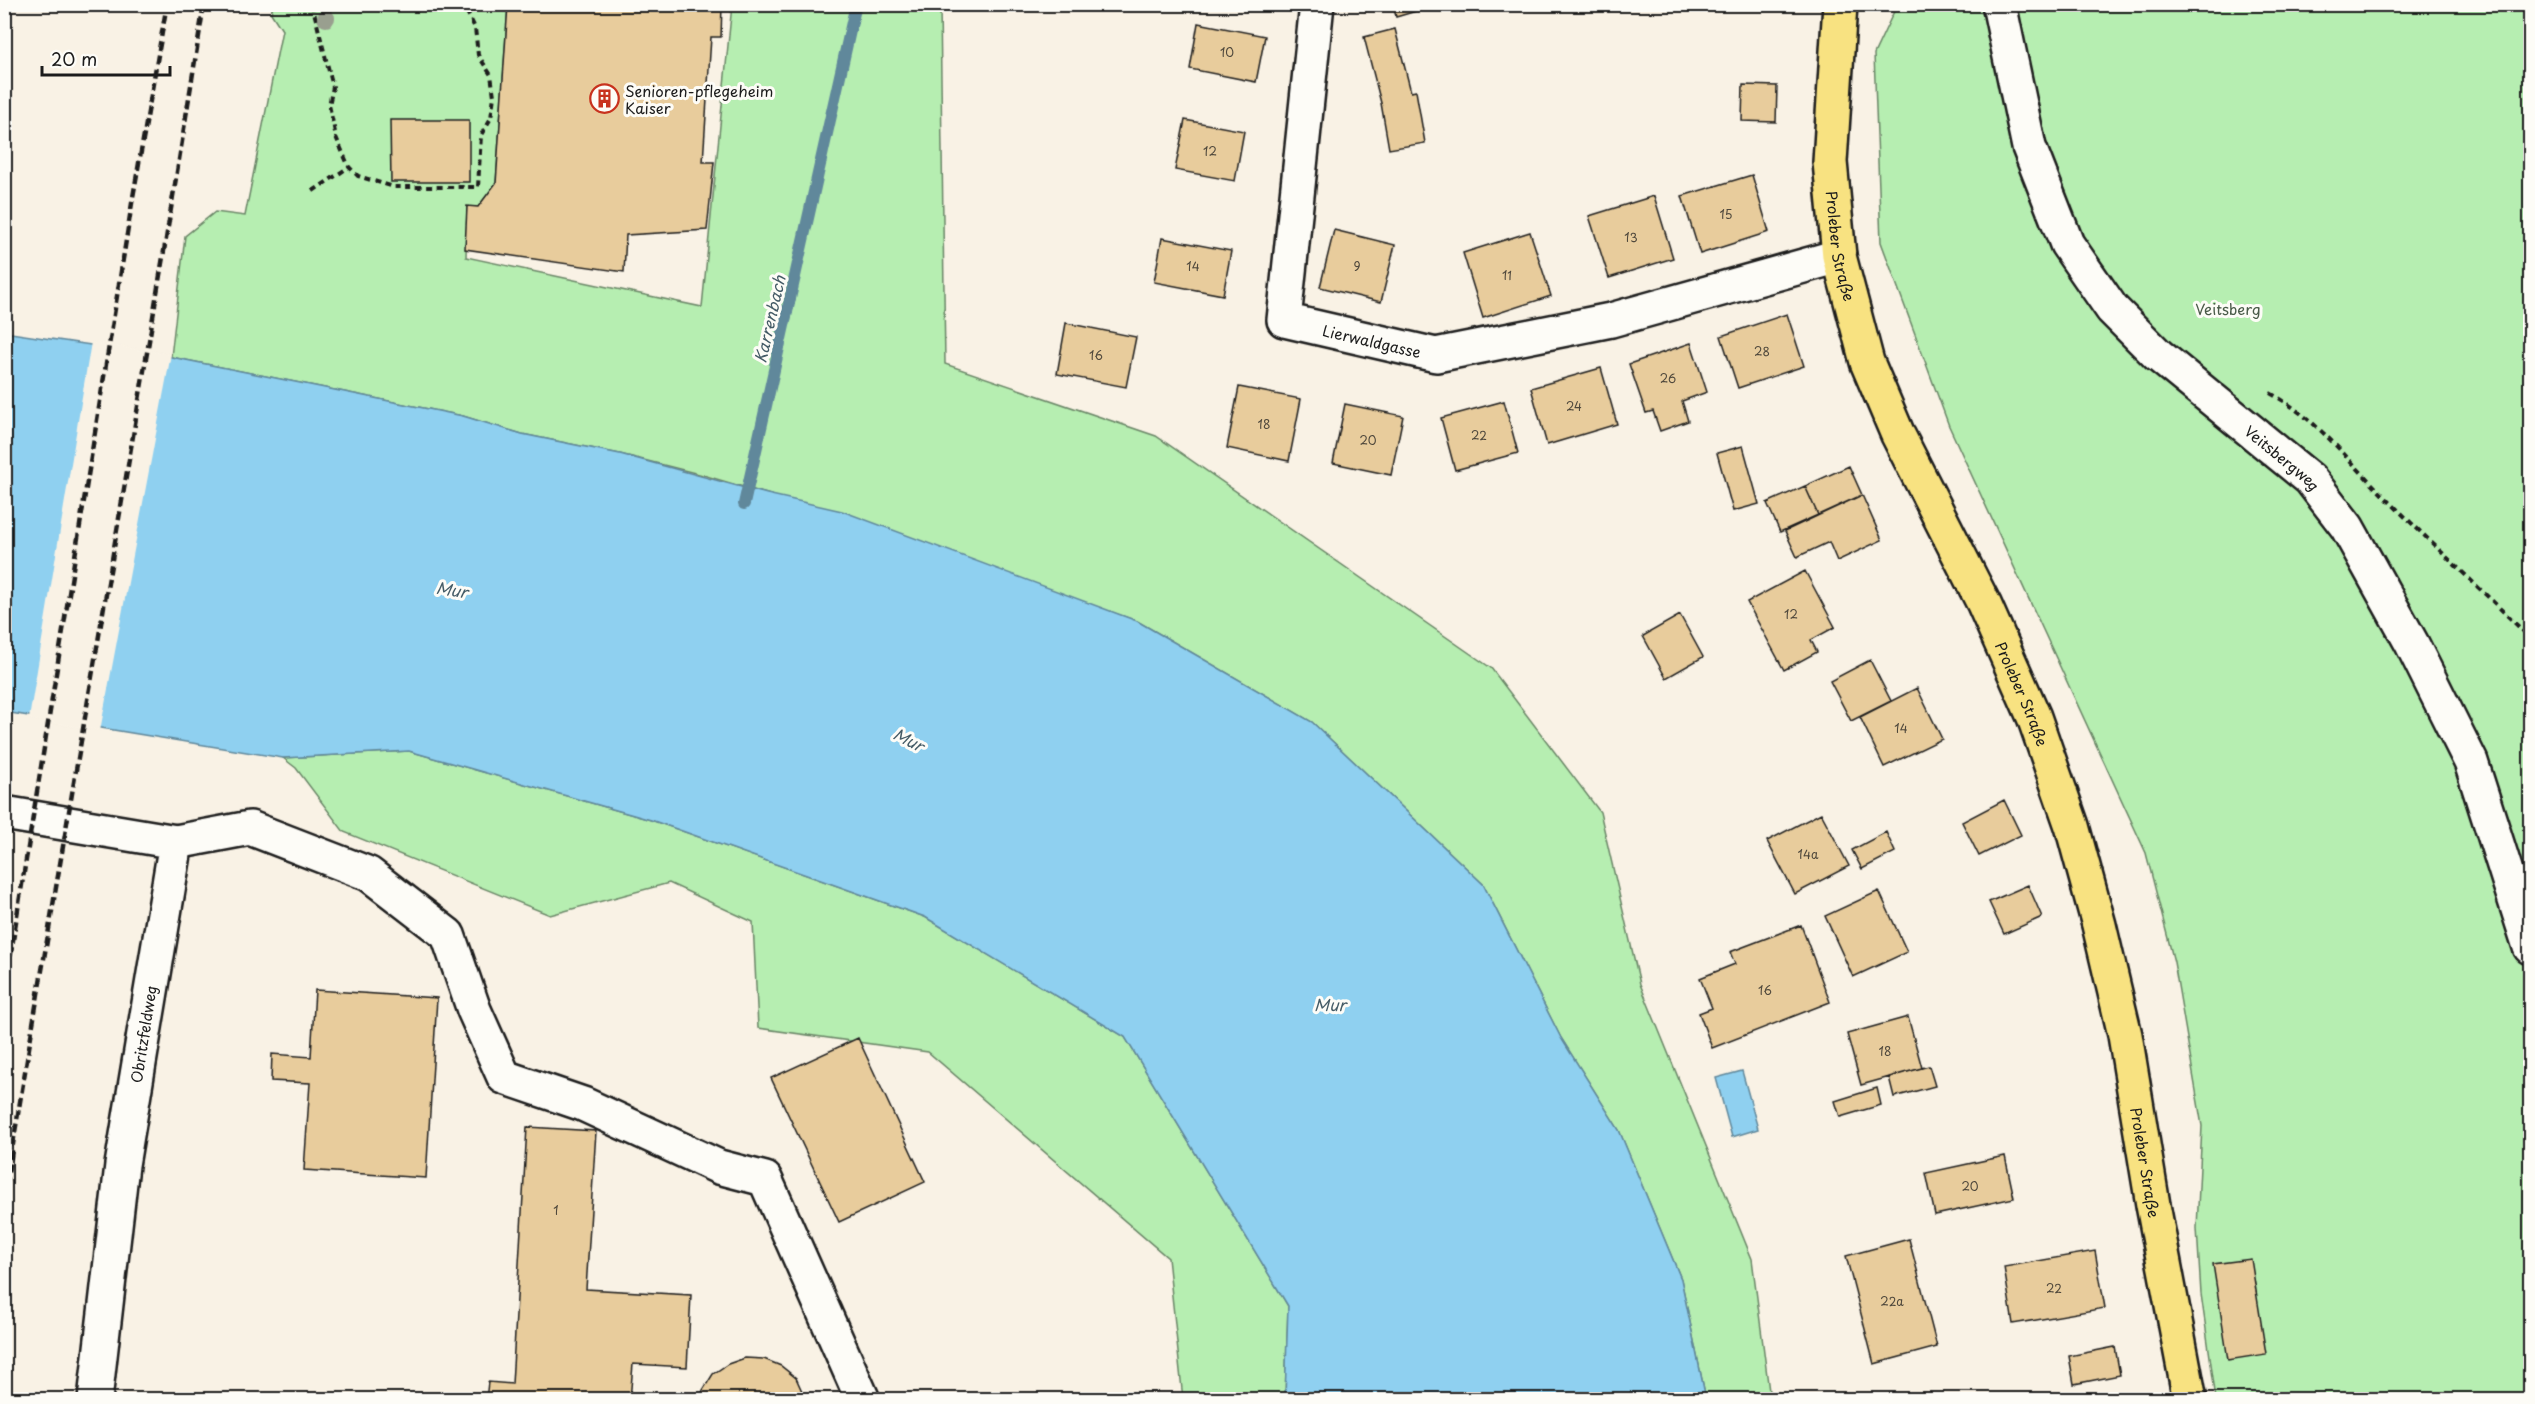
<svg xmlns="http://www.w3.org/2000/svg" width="2535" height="1404" font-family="'Playpen Sans',sans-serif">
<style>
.green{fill:#b6eeb1;stroke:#698566;stroke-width:1.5}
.water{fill:#8fd0f0;stroke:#61889b;stroke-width:1.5}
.pier{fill:#f9f2e5}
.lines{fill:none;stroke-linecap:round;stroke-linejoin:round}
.stream{stroke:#61889b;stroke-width:12}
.building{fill:#e8cc9c;stroke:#1c1c1c;stroke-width:1.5}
.minor-casing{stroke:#1c1c1c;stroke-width:38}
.major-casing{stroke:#1c1c1c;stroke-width:38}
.path{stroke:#1c1c1c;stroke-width:4;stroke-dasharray:6 4.5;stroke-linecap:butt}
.minor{stroke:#fdfcf7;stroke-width:33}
.major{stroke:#f8e281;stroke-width:33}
.rail{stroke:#1c1c1c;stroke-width:4.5;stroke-dasharray:9 4.5;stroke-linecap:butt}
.tree{fill:#999f8f}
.labels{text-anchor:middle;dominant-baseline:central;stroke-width:6;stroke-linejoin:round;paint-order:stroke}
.number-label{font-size:12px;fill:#4f483c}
.poi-label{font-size:15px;fill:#1c1c1c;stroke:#fdfcf7;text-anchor:start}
.street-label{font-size:15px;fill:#1c1c1c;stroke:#fdfcf7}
.park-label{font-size:15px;fill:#4a5b49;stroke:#fdfcf7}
.water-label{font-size:16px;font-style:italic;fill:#445b66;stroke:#fdfcf7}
</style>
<rect width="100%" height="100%" fill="#f9f2e5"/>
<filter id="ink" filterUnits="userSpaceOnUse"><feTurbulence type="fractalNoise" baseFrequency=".0167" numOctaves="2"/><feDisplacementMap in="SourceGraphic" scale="12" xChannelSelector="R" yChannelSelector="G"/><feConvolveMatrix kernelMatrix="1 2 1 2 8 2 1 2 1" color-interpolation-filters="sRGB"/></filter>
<g filter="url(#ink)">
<path class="green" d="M 273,5 L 508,5 L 496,183 L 478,207 L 467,207 L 466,257 L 702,307 L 732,5 L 942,5 L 940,8 L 945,364 L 1156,436 L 1491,668 L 1600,812 L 1640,984 L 1752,1259 L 1770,1399 L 1706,1399 L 1681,1279 L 1619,1130 L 1561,1038 L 1483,884 L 1312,722 L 1137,621 L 767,494 L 703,475 L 620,454 L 522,434 L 463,416 L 171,357 L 185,236 L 215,212 L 245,216 L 282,30 L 271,13 Z
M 1897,5 L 2530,5 L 2530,1399 L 2216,1399 L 2201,1294 L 2197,1228 L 2202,1126 L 2174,962 L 2146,853 L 1949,426 L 1881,242 L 1874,54 Z
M 409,751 L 651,820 L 925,917 L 1125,1037 L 1288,1306 L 1285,1399 L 1183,1399 L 1168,1258 L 928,1052 L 758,1028 L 753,922 L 669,883 L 550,915 L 344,832 L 296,768 L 283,758 Z"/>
<path class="water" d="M 4,332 L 171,357 L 463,416 L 522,434 L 620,454 L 767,494 L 842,511 L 1137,621 L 1312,722 L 1483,884 L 1561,1038 L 1619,1130 L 1681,1279 L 1706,1399 L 1285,1399 L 1288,1306 L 1125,1037 L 925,917 L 651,820 L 409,751 L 283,758 L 5,712 Z
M 1742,1071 L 1758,1129 L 1732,1137 L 1716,1078 Z"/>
<path class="pier" d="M 91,342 L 171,354 L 100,731 L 29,719 Z"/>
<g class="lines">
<path class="stream" d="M 744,504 L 856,4"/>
</g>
<path class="building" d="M 508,4 L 722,4 L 721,37 L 711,37 L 703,162 L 714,162 L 707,230 L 626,235 L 624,272 L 465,249 L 467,206 L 478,207 L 496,183 Z
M 1037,4 L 1063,4 L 1062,10 Z
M 1393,4 L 1440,4 L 1396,17 Z
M 1198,23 L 1265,36 L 1256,82 L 1190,69 Z
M 1395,29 L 1411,92 L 1416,91 L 1425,143 L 1389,149 L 1381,103 L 1364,37 Z
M 1743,85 L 1777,86 L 1776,122 L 1742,121 Z
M 390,120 L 469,120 L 469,182 L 391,182 Z
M 1185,120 L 1244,131 L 1235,181 L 1175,170 Z
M 1752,175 L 1769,232 L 1700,254 L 1682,196 Z
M 1654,196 L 1673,258 L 1609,278 L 1589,216 Z
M 1334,230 L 1395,245 L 1381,302 L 1320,287 Z
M 1530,232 L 1551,296 L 1483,318 L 1463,253 Z
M 1162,238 L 1231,251 L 1223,295 L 1154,282 Z
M 1787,314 L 1804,366 L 1738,388 L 1721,336 Z
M 1066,323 L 1136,337 L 1126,387 L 1057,374 Z
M 1691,343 L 1707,392 L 1682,401 L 1688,421 L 1660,431 L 1653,411 L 1646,413 L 1629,364 Z
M 1601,368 L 1617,424 L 1547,445 L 1531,388 Z
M 1239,387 L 1301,399 L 1289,461 L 1227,448 Z
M 1504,401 L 1518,453 L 1455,470 L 1441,418 Z
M 1345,404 L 1403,416 L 1391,475 L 1333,463 Z
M 1743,446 L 1759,504 L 1733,511 L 1717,453 Z
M 1849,466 L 1862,495 L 1818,515 L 1805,486 Z
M 1805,486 L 1818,515 L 1780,532 L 1767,503 Z
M 1862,495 L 1882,540 L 1837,561 L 1829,542 L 1797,557 L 1785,531 Z
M 1805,571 L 1835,627 L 1811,640 L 1817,652 L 1784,670 L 1747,602 Z
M 1680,615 L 1703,657 L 1666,678 L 1643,636 Z
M 1870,660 L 1891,701 L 1851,721 L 1830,681 Z
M 1917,688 L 1942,739 L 1884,767 L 1860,717 Z
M 2004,800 L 2021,835 L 1979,856 L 1962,822 Z
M 1821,813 L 1849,866 L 1795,894 L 1767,841 Z
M 1886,832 L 1895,852 L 1862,869 L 1852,850 Z
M 2028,885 L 2042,917 L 2004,934 L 1989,902 Z
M 1879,891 L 1907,952 L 1853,977 L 1825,916 Z
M 1801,925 L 1830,1002 L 1712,1048 L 1699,1013 L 1712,1008 L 1700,978 L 1735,964 L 1730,952 Z
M 315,990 L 437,998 L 426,1178 L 304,1170 L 310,1083 L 271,1081 L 272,1054 L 311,1057 Z
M 1908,1017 L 1922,1068 L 1861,1085 L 1847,1034 Z
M 858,1038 L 925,1182 L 839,1222 L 771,1078 Z
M 1929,1066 L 1935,1086 L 1894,1097 L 1889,1077 Z
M 1877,1088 L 1881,1105 L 1840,1117 L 1835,1101 Z
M 527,1127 L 596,1131 L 586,1289 L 691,1295 L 687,1367 L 633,1364 L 630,1400 L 486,1400 L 488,1382 L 512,1384 Z
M 2005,1156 L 2014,1198 L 1935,1215 L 1926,1173 Z
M 1909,1239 L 1937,1347 L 1874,1364 L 1846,1256 Z
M 2095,1251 L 2105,1308 L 2013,1324 L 2004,1267 Z
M 2251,1259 L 2266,1354 L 2228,1360 L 2213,1264 Z
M 2115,1347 L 2120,1375 L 2074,1384 L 2069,1356 Z
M 745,1358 L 764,1359 L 781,1366 L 796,1378 L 806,1400 L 700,1400 L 703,1390 L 713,1374 L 728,1364 Z"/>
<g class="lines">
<defs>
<g id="minor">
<path id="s1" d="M 1317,4 L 1284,320 L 1436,355 L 1611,320 L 1839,256"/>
<path id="s2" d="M 1999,4 L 2029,147 L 2067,244 L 2112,309 L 2158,355 L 2310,479 L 2347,527 L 2412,644 L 2471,762 L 2530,947"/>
<path d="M 4,813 L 176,842 L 122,1165 L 95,1400"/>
<path d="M 176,842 L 250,828 L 369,874 L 448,935 L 474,1010 L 504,1077 L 583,1104 L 719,1167 L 765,1179 L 863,1400"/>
</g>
<g id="major">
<path id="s3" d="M 1840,4 L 1830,162 L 1839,256 L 1867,362 L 1898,435 L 1984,604 L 2034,717 L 2072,826 L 2099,925 L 2125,1035 L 2153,1205 L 2190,1400"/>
</g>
</defs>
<use href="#minor" class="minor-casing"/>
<use href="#major" class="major-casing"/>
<path class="path" d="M 312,4 L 333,87 L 329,105 L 336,137 L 349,167 L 358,176 L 394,187 L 478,187 L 481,135 L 491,118 L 494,96 L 491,75 L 478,55 L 475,28 L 463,4
M 313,191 L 349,167
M 2270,393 C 2315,417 2347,459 2382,494 C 2431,543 2482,590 2530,638"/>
<use href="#minor" class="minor"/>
<use href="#major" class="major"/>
<path class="rail" d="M 4,996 L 133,197 L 167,4
M 4,1199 C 69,801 141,403 204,4"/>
</g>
<circle class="tree" cx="326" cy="18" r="9"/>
</g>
<defs>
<symbol id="building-ring" viewBox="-11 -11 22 22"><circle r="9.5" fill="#fdfcf7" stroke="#c8321e" stroke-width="1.5"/><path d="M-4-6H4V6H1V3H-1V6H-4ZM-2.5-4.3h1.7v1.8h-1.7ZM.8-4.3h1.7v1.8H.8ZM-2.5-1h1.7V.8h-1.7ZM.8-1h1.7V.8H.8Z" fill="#c8321e"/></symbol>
</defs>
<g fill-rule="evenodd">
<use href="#building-ring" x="588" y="82" width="33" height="33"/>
</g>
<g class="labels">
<g class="number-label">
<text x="1227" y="52">10</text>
<text x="1210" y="151">12</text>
<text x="1726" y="214">15</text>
<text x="1631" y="237">13</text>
<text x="1193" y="266">14</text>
<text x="1357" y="266">9</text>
<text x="1507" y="275">11</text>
<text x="1762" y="351">28</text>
<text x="1096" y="355">16</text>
<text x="1668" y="378">26</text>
<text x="1574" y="406">24</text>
<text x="1264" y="424">18</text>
<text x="1479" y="435">22</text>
<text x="1368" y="440">20</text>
<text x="1791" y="614">12</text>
<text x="1901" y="728">14</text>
<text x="1808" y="854">14a</text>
<text x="1765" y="990">16</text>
<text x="1885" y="1051">18</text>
<text x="1970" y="1186">20</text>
<text x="556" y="1210">1</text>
<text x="2054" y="1288">22</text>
<text x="1892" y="1301">22a</text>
</g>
<g class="poi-label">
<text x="625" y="90">Senioren-pflegeheim<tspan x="625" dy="17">Kaiser</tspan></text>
</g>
<g class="street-label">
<text stroke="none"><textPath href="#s3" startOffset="243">Proleber Straße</textPath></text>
<text stroke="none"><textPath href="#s1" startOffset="408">Lierwaldgasse</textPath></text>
<text stroke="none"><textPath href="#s2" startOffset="556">Veitsbergweg</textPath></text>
<text stroke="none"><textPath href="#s3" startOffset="729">Proleber Straße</textPath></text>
<text transform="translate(143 1034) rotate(-81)">Obritzfeldweg</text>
<text stroke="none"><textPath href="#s3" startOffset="1215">Proleber Straße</textPath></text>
</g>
<g class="park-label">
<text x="2228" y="308">Veitsberg</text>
</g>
<g class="water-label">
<text transform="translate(769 319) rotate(-77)">Karrenbach</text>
<text transform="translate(452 589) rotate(9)">Mur</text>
<text transform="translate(909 739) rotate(27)">Mur</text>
<text x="1330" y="1004">Mur</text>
</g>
</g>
<rect width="2535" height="1404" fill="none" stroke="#fdfcf7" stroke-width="24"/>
<rect x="12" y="12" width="2511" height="1380" fill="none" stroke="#1c1c1c" stroke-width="2" filter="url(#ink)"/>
<path d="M42 66v9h128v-9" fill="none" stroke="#1c1c1c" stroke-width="3"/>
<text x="51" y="66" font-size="18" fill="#1c1c1c" stroke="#fdfcf7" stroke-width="4.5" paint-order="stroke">20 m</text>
</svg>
